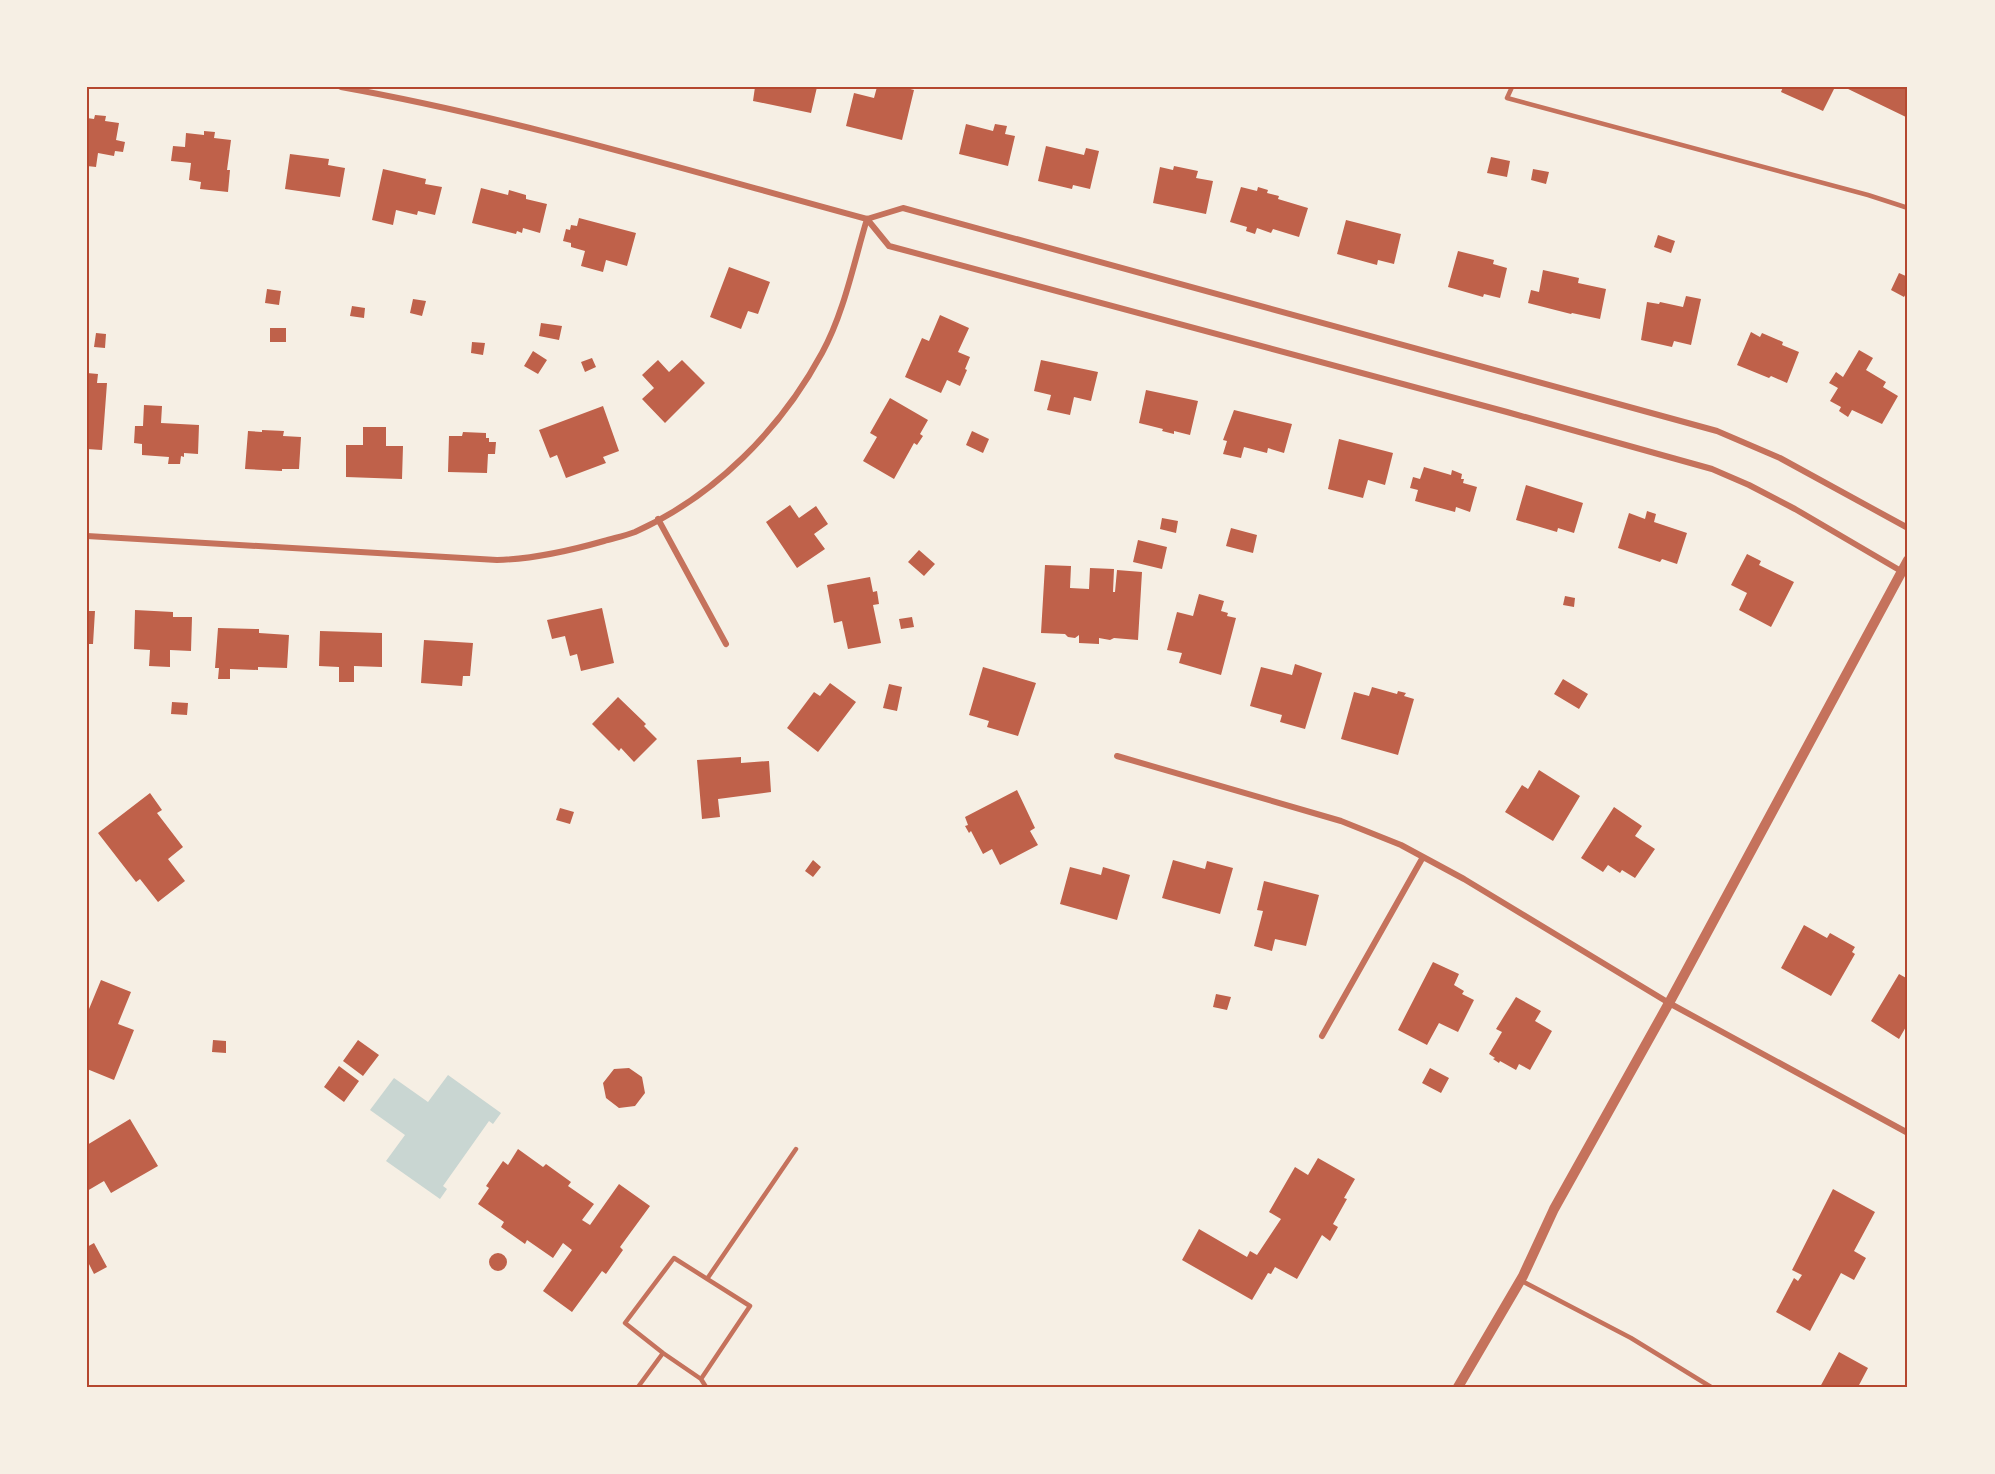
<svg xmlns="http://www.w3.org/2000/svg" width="1995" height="1474" font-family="Ubuntu,sans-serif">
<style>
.water{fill:#c9d6d2}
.building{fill:#bf614a}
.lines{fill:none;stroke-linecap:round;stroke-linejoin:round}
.service{stroke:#c5725c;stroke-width:4.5}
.minor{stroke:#c5725c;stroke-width:6}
.tertiary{stroke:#c5725c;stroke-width:10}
.neatline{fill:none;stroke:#b5482f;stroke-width:2}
</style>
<rect width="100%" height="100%" fill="#f6efe4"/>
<path class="water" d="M 448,1075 L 501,1113 L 493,1124 L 489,1121 L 443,1186 L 447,1189 L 440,1199 L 386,1161 L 405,1135 L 370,1110 L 394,1078 L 428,1102 Z"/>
<path class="building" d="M 755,87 L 817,87 L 811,113 L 753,101 Z
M 877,87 L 903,87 L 914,90 L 902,140 L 846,126 L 854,93 L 874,98 Z
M 1783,87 L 1835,87 L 1823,111 L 1781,92 Z
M 1844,87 L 1908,87 L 1908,118 Z
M 95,115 L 106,116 L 105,121 L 119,123 L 116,140 L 125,142 L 123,152 L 115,151 L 114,156 L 98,153 L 96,167 L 87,166 L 87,118 L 94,119 Z
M 966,124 L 993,131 L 995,124 L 1007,126 L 1005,134 L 1015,136 L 1008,166 L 959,154 Z
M 204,131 L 215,132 L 214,138 L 231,140 L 227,170 L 230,170 L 228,192 L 200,189 L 201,182 L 189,180 L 191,163 L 171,161 L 173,146 L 185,147 L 186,133 L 204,135 Z
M 1046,146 L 1084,155 L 1086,148 L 1099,151 L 1090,189 L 1073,185 L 1072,189 L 1038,181 Z
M 290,154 L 329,159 L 328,165 L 345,168 L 340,197 L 285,189 Z
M 1491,157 L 1510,161 L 1507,177 L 1487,173 Z
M 1174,166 L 1198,171 L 1196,178 L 1213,181 L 1206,214 L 1153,203 L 1160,167 L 1173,170 Z
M 383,169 L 426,179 L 425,184 L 442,187 L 435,215 L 418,211 L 417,215 L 396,210 L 393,225 L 372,220 Z
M 1533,169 L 1549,172 L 1546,184 L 1531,180 Z
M 1241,187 L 1257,191 L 1258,187 L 1268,190 L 1267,193 L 1279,196 L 1278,199 L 1308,208 L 1299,237 L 1273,229 L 1271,233 L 1257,228 L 1255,234 L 1246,231 L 1247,227 L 1230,222 Z
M 481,188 L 508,195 L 509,190 L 526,195 L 526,199 L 547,204 L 540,233 L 523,228 L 522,233 L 517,231 L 516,234 L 472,223 Z
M 579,218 L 636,233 L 627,266 L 606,260 L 603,272 L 581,266 L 585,251 L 571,247 L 571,243 L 563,241 L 566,229 L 570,230 L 571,225 L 577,226 Z
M 1346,220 L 1401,234 L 1394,264 L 1378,260 L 1377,265 L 1337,254 Z
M 1658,235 L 1675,241 L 1671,253 L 1654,247 Z
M 1458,251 L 1494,260 L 1493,264 L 1507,268 L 1500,298 L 1484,294 L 1483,297 L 1448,287 Z
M 729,267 L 770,282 L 758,314 L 748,311 L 741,329 L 710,317 Z
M 1543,270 L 1579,278 L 1578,283 L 1606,289 L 1600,319 L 1572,313 L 1571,314 L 1528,303 L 1531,290 L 1539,292 Z
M 1899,273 L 1908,277 L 1908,290 L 1904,297 L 1891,290 Z
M 267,289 L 281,291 L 279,305 L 265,303 Z
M 1686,296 L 1701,299 L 1691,345 L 1674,341 L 1672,347 L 1641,340 L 1647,302 L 1659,304 L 1660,302 L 1683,307 Z
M 413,299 L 426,301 L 422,316 L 410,313 Z
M 352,306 L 365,308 L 364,318 L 350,316 Z
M 940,315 L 969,328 L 958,352 L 970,357 L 965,369 L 967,370 L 960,386 L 947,380 L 941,393 L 905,377 L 922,338 L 929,341 Z
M 541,323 L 562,326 L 559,340 L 539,336 Z
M 270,328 L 286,328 L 286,342 L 270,342 Z
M 1751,332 L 1760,337 L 1762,333 L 1783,342 L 1782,345 L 1799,352 L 1787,383 L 1771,376 L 1769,378 L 1737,365 Z
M 96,333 L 106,334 L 105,348 L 94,347 Z
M 472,342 L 485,343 L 483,355 L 471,353 Z
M 1859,350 L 1873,358 L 1866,370 L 1886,382 L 1883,387 L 1898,396 L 1882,424 L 1852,410 L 1848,417 L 1839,411 L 1841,407 L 1830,401 L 1838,388 L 1829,383 L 1836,372 L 1843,377 Z
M 533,351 L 547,360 L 538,374 L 524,366 Z
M 592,358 L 596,367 L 585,372 L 581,362 Z
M 658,360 L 669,372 L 682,360 L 705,383 L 665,423 L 642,399 L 654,388 L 642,375 Z
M 1041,360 L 1098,372 L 1091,401 L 1074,397 L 1070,415 L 1047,410 L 1051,395 L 1034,391 Z
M 87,373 L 98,374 L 97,383 L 107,383 L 102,450 L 87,449 Z
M 1146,390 L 1198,401 L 1190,435 L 1174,431 L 1174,434 L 1162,431 L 1163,429 L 1139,423 Z
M 890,398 L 928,420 L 920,434 L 923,436 L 917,445 L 914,443 L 894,479 L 863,461 L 877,437 L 870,433 Z
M 144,405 L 162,406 L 161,423 L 199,425 L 198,454 L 184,453 L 184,457 L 181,456 L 180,464 L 168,464 L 169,457 L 142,455 L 142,444 L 134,443 L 135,426 L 143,426 Z
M 603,406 L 619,451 L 603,457 L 606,463 L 566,478 L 557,455 L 550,458 L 539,430 Z
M 1234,410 L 1292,424 L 1284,453 L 1268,448 L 1267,453 L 1244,447 L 1241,458 L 1223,454 L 1227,441 L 1223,440 Z
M 363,427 L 386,427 L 386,446 L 403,446 L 402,479 L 346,477 L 346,445 L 363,445 Z
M 262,430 L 284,431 L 283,436 L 301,437 L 299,469 L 282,469 L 282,471 L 245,469 L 248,431 L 262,432 Z
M 972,431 L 989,439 L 983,453 L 966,445 Z
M 463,432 L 486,433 L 486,438 L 489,438 L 489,442 L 496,442 L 495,454 L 488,454 L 487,473 L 448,472 L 449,436 L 462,436 Z
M 1339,439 L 1393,453 L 1385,485 L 1368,480 L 1363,498 L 1328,489 Z
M 1424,467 L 1451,475 L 1452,470 L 1462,474 L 1461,479 L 1464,479 L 1463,483 L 1477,487 L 1470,512 L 1456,507 L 1455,512 L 1415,501 L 1418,490 L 1410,488 L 1413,477 L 1420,479 Z
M 1526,485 L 1583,503 L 1574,533 L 1558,528 L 1557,532 L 1516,520 Z
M 790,505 L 799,518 L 816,506 L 828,524 L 814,534 L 825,549 L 797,568 L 766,522 Z
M 1647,511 L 1656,514 L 1654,522 L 1687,533 L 1677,564 L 1662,559 L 1660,562 L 1618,548 L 1629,513 L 1645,519 Z
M 1162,518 L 1178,521 L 1176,533 L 1160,529 Z
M 1231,528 L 1257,535 L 1253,553 L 1226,546 Z
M 1138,540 L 1167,547 L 1162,569 L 1133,562 Z
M 919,550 L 935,564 L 924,576 L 908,562 Z
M 1747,554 L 1761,561 L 1759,565 L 1794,582 L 1771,627 L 1739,610 L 1747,593 L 1731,585 Z
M 1045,565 L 1071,566 L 1070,588 L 1089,589 L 1090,568 L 1114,569 L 1113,592 L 1115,592 L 1117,570 L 1142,572 L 1138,640 L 1114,638 L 1110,640 L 1099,638 L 1099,644 L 1079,643 L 1079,635 L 1075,638 L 1068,637 L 1065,634 L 1041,633 Z
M 870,577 L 873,592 L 877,591 L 879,604 L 873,605 L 881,643 L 848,649 L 842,621 L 834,623 L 827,585 Z
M 1199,594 L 1224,601 L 1221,611 L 1228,613 L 1227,616 L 1236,618 L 1221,675 L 1179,663 L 1182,653 L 1167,650 L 1177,612 L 1193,616 Z
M 1565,596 L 1575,598 L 1574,607 L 1563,605 Z
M 602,608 L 614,663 L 581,671 L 577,654 L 570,656 L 565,636 L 552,639 L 547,620 Z
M 135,610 L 173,612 L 173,617 L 192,617 L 191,651 L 170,650 L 170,667 L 149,666 L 150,650 L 134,649 Z
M 87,611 L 95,611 L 93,644 L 87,644 Z
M 912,617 L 914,627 L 901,629 L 899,619 Z
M 218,628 L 259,629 L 259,633 L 289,635 L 287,668 L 258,667 L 258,670 L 230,669 L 230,679 L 218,679 L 219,668 L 215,668 Z
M 320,631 L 382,633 L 382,667 L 354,666 L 354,682 L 339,682 L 339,667 L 319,666 Z
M 424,640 L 473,643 L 470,676 L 463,676 L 462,686 L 421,683 Z
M 1295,664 L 1322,673 L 1305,729 L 1280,722 L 1282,715 L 1250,706 L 1261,667 L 1292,675 Z
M 983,667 L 1036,683 L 1018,736 L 987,727 L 989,721 L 969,715 Z
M 1563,679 L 1588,694 L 1579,709 L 1554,694 Z
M 830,683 L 856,702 L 818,752 L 787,728 L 814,692 L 820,696 Z
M 889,684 L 902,687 L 897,711 L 883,708 Z
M 1372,687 L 1397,694 L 1398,691 L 1406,693 L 1404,696 L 1414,699 L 1398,755 L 1341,739 L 1354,692 L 1369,696 Z
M 618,697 L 646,724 L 644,726 L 657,739 L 634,762 L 621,748 L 619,751 L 592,724 Z
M 172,702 L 188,703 L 187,715 L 171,714 Z
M 741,757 L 741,763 L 769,761 L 771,792 L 718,799 L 720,817 L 702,819 L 697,760 Z
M 1539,770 L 1580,796 L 1553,841 L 1505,812 L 1522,785 L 1528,789 Z
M 1017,790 L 1035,828 L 1030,831 L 1038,845 L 1000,865 L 992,849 L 983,854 L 971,831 L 969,833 L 965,826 L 968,825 L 965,817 Z
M 150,793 L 162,810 L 157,813 L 183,847 L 168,859 L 185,881 L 158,902 L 140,879 L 136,882 L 98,833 Z
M 1614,807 L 1642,826 L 1635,836 L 1655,849 L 1635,878 L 1622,870 L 1620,873 L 1608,865 L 1603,872 L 1581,858 Z
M 560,808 L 574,812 L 570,824 L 556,820 Z
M 813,860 L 821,867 L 813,877 L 805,871 Z
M 1173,860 L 1205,869 L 1207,861 L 1233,868 L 1220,914 L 1162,898 Z
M 1070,867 L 1101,875 L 1103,867 L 1130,875 L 1117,920 L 1060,904 Z
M 1264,881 L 1319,895 L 1306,946 L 1275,939 L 1272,951 L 1254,946 L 1263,911 L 1257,910 Z
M 1804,925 L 1827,938 L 1830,933 L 1855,947 L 1852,952 L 1855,954 L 1831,996 L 1781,968 Z
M 1433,962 L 1459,974 L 1454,985 L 1464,991 L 1462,994 L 1474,1000 L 1458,1032 L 1439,1023 L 1427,1045 L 1398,1030 Z
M 1899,974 L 1908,979 L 1908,1026 L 1907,1025 L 1899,1039 L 1871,1021 Z
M 101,980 L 131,992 L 118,1024 L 134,1030 L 114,1080 L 87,1069 L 87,1008 L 89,1009 Z
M 1216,994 L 1231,997 L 1227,1010 L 1213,1007 Z
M 1516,997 L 1541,1011 L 1535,1021 L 1552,1031 L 1530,1070 L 1519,1064 L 1516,1070 L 1500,1061 L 1499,1063 L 1493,1059 L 1495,1058 L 1489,1054 L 1502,1032 L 1496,1029 Z
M 213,1040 L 226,1041 L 226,1053 L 212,1052 Z
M 358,1040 L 379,1055 L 363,1076 L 343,1061 Z
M 339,1066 L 359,1081 L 344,1102 L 324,1087 Z
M 629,1068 L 642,1077 L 645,1093 L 635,1106 L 619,1108 L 606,1098 L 603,1083 L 614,1069 Z
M 1430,1068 L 1449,1078 L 1441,1093 L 1422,1083 Z
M 130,1119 L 158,1166 L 111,1193 L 104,1181 L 87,1191 L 87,1145 Z
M 518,1149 L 543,1167 L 546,1164 L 571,1182 L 568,1186 L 594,1204 L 582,1220 L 590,1225 L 619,1184 L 650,1206 L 620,1247 L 623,1250 L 606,1274 L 602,1271 L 572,1312 L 543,1291 L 572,1250 L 563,1243 L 553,1258 L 527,1240 L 525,1244 L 501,1227 L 504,1222 L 478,1204 L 489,1188 L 486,1186 L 503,1161 L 508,1165 Z
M 1318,1158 L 1355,1179 L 1344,1198 L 1347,1199 L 1333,1224 L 1338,1227 L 1330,1241 L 1322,1235 L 1297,1279 L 1275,1267 L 1271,1274 L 1268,1273 L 1252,1300 L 1182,1260 L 1199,1229 L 1247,1257 L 1250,1251 L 1257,1255 L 1281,1219 L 1269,1212 L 1295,1167 L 1308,1175 Z
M 1833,1189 L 1875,1212 L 1854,1251 L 1866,1258 L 1854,1280 L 1841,1273 L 1810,1331 L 1776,1312 L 1794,1278 L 1798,1281 L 1802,1275 L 1792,1270 Z
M 94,1243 L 107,1267 L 94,1274 L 87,1260 L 87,1247 Z
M489 1262a9 9 0 1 1 18 0a9 9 0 1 1-18 0Z
M 1839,1352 L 1868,1368 L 1858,1387 L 1820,1387 Z"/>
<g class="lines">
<path class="service" d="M 1512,87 L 1507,98 L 1868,195 L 1908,208
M 674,1258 L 750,1306 L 701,1379 L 663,1353 L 625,1323 Z
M 707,1279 L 796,1149
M 1520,1280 L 1631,1338 L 1711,1387
M 701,1379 L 706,1387
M 638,1387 L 663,1353"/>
<path class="minor" d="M 341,87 C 519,119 693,172 867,219 L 903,208 L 1717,431 L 1780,458 L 1908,528
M 867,219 L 889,246 L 1507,412 L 1712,469 L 1749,485 L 1795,509 L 1901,571
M 658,519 L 726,644
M 87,536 L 497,560 C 534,559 569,551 604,541 C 614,538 625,536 635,532 C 715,496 781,429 822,353 C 844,313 854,262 867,219
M 1117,756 L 1341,821 L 1401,845 L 1464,879 L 1669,1003 L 1908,1133
M 1322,1036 L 1423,857"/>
<path class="tertiary" d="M 1458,1387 L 1523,1276 L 1554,1209 L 1669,1003 L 1908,560"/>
</g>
<rect width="1995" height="1474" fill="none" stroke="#f6efe4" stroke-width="177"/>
<rect x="88" y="88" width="1818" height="1298" class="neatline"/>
</svg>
